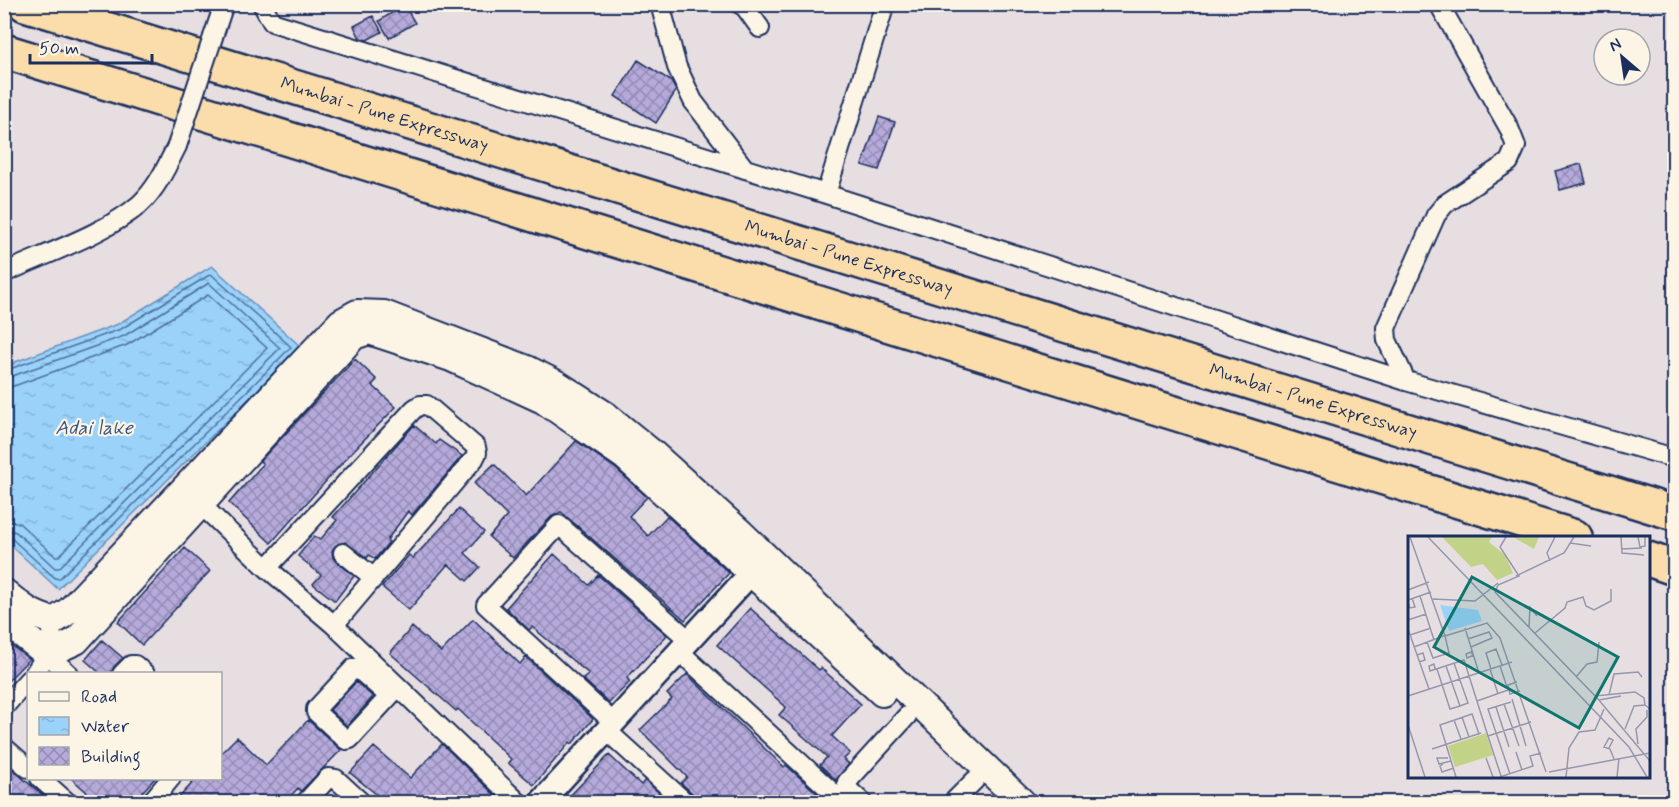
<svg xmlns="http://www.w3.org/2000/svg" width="1679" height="807" font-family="Mynerve,sans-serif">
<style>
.water{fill:url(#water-ripples);stroke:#6791bc;stroke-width:1.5}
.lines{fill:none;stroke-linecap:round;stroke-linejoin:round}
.shore{stroke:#4e709c;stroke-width:1.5}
.building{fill:url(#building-cross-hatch);stroke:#1b2f5e;stroke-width:1.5}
.minor-casing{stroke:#1b2f5e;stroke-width:22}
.tertiary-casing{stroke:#1b2f5e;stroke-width:27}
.secondary-casing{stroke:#1b2f5e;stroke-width:30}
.motorway-casing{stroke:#1b2f5e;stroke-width:38}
.minor{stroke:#fcf5e5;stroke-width:18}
.tertiary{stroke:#fcf5e5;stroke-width:22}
.secondary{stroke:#fcf5e5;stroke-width:26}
.motorway{stroke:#fbddab;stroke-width:33}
.minor-bridge-casing{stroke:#1b2f5e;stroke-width:22;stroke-linecap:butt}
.minor-bridge{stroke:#fcf5e5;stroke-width:18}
.labels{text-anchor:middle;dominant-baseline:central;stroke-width:4.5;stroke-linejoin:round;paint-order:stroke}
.street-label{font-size:18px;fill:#1b2f5e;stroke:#fcf5e5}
.water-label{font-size:20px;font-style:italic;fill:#3b5885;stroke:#fcf5e5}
.inset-road{fill:none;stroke:#9598ad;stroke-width:1.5}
.view{fill:#0f766e;fill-opacity:0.15;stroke:#0f766e;stroke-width:3}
.inset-edge{fill:none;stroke:#1b2f5e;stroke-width:3}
</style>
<defs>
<pattern id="water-ripples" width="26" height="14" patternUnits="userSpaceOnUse" patternTransform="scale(1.5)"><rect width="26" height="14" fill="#9ad2fa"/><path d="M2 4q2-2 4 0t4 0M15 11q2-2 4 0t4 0" fill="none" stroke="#84b5d9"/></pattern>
<pattern id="building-cross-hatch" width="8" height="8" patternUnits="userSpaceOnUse" patternTransform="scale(1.5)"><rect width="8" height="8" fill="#b6aadb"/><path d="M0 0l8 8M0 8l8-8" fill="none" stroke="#938bb5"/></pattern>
</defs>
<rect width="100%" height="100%" fill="#e7dee2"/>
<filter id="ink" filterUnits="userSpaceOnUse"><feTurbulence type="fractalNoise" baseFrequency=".0167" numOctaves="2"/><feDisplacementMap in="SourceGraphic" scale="12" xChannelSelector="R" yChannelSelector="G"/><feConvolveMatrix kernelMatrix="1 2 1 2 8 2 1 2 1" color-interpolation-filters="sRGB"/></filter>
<g filter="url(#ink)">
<path class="water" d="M 212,266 L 301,347 L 58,589 L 5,540 L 4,366 L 118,324 Z"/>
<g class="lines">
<path class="shore" d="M 4,371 L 121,329 L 211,274 L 291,347 L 59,579 L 55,578 L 11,538 L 4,536
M 4,379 L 124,336 L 209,283 L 280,348 L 59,568 L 55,568 L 16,532 L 4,528
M 4,388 L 14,386 L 127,345 L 208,295 L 267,348 L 59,556 L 55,556 L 19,523 L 4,519"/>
</g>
<path class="building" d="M 404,5 L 415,23 L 389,38 L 379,21 Z
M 373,16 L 382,32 L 367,40 L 360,38 L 354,26 Z
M 638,60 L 671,81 L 676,91 L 656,123 L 615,96 Z
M 879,117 L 895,122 L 879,170 L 862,165 Z
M 1581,164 L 1586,183 L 1560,190 L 1555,171 Z
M 355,359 L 377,380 L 372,385 L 396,407 L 352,452 L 271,543 L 229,503 L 263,464 L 260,461 Z
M 414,425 L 436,444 L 439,440 L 462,456 L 412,515 L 408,511 L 387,540 L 389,542 L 375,559 L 369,555 L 367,558 L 345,542 L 335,546 L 332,551 L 333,558 L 354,576 L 335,601 L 313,584 L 321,575 L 298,556 L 314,536 L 320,540 L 337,520 L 333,517 Z
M 576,441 L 615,468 L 647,497 L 629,516 L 648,536 L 667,516 L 729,573 L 685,620 L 561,512 L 551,517 L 513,558 L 489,537 L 507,516 L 474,483 L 494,464 L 526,496 Z
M 459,509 L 484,532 L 465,553 L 480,567 L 467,581 L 448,564 L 409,610 L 382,587 L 409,555 L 413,558 Z
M 185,548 L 210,571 L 142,645 L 118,622 Z
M 554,554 L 589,585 L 598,575 L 667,635 L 627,678 L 630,682 L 609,703 L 583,679 L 589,674 L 532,627 L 529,630 L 506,608 Z
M 750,608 L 819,670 L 821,668 L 861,704 L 832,736 L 850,753 L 844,759 L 849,764 L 836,780 L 820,765 L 827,757 L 779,715 L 786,707 L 717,645 Z
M 473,619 L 520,664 L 526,657 L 593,719 L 572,744 L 570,742 L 534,785 L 508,763 L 511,759 L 458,709 L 456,711 L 390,653 L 412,627 L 441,652 Z
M 4,640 L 29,659 L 4,685 Z
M 102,640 L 123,658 L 114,667 L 111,674 L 101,674 L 85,660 Z
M 687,674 L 784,767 L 786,765 L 822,798 L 817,802 L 696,802 L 693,794 L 681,783 L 687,777 L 640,730 L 672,699 L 667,694 Z
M 356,682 L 373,697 L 347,726 L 330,710 Z
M 308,720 L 341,750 L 301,791 L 298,788 L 285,802 L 175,802 L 197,778 L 220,778 L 220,754 L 237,737 L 266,765 Z
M 442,744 L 502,802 L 386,802 L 350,773 L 374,747 L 410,778 Z
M 609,755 L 641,785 L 645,780 L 669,802 L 564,802 Z
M 4,762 L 32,786 L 51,802 L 4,802 Z
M 71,778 L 155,778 L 133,802 L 98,802 Z"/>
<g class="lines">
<defs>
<path id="minor" d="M 262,4 L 272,22 L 826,194 L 1406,381 L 1674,458
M 660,4 L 677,67 L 693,101 L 745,169
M 740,4 L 745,7 L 760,28
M 213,37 L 224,4
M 826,194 L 885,4
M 4,273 C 45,254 107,233 140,204 C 157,188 167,166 177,146
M 1406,381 L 1387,340 L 1386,328 L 1436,215 L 1445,204 L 1509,162 L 1516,146 L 1509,128 L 1439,4
M 193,497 L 267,568 L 334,625 L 518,802
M 343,553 L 374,578
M 267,568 L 414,409 L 420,405 L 427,405 L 476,447 L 477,453 L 474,459 L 334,625
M 679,651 L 843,802
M 47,654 L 69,674
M 34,674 L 47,654 L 54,621
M 122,674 L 131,665 L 135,665 L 145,674
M 389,696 L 357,668 L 354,668 L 316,709 L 316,712 L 346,740 L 350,739 L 398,687
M 4,707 L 28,680
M 613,722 L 486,605 L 559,525 L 689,640
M 606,730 L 685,802
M 4,747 L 28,768
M 40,778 L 67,802
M 151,802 L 171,778
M 306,802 L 328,778 L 336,779 L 361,802
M 862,802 L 849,790 L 847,782 L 907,716
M 953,802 L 975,780"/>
<path id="tertiary" d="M 541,802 L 763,560"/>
<path id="secondary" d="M 4,592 C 22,607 31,615 54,621 L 70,610 L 341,322 L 357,313 L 384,314 L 527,369 L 557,384 L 607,416 L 651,452 L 741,533 L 1022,802
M 4,620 L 47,654 L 76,641 L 354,336 L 369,331 L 451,358 L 543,400 L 624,456 L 882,693"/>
<g id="motorway">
<path id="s1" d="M 25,4 L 1674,513"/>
<path d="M 4,51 L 1575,537"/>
<path d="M 1648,559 L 1674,568"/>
</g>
</defs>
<use href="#minor" class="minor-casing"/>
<use href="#tertiary" class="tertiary-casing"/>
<use href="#secondary" class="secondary-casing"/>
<use href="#motorway" class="motorway-casing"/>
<use href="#minor" class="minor"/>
<use href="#tertiary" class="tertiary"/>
<use href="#secondary" class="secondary"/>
<use href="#motorway" class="motorway"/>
<defs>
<path id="minor-bridge" d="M 177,146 L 213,37"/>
</defs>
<use href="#minor-bridge" class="minor-bridge-casing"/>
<use href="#minor-bridge" class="minor-bridge"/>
</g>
</g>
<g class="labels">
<g class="street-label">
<text stroke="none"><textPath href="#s1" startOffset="376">Mumbai - Pune Expressway</textPath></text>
<text stroke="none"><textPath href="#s1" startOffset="862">Mumbai - Pune Expressway</textPath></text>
<text stroke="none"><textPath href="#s1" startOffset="1348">Mumbai - Pune Expressway</textPath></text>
</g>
<g class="water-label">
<text x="94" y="428">Adai lake</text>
</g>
</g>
<g transform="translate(1408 536)">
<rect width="242" height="242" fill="#e7dee2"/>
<path d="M 34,1 L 84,1 L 81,6 L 97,19 L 105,37 L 89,44 L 75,28 L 63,31 ZM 105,1 L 131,1 L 126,13 Z" fill="#c2d287"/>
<path d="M 78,197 L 85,219 L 47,231 L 40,210 Z" fill="#c2d287"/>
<path d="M 32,69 L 70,74 L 74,85 L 41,95 Z" fill="#9ad2fa"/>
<path class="inset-road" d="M 2,1 L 37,100 L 79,87 L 92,102 L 138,236M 20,1 L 221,211 L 239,241M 98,1 L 92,11 L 111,40 L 90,49 L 87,56 L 190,163 L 242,225M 213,1 L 214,17 L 236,19M 230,1 L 232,11 L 237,10 L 237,1M 162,7 L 183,10M 213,13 L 234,12M 142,25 L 139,17 L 147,1M 108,40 L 156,17 L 166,1M 0,54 L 21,46M 12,60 L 26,104M 25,63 L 67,65 L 90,47M 0,64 L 23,56M 0,67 L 2,72 L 7,71 L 4,62M 0,84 L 18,78M 121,91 L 122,71 L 129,80M 57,92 L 71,137M 0,93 L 21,153M 127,97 L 157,72 L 159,66 L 175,61 L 178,70 L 186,74 L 203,65 L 203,53M 2,99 L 23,92M 60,103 L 81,96 L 84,102 L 63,111M 19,106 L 25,122 L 41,117 L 37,100M 6,111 L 38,99M 9,119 L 15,117 L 17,124 L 11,126M 65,119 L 63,116 L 58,118 L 59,122 L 66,119M 38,130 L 52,170M 27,133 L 26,128 L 21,130 L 22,135 L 56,124 L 80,200 L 123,186M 29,133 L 42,173 L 52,170 L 60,167 L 46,127M 82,133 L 90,158M 83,133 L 78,117 L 88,113 L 94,129M 168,141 L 179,128 L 189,126 L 191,106M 109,146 L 100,149 L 102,158 L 112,155M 201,159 L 206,138 L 230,136 L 234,141M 0,160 L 104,126M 187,160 L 227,156 L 236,162 L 237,169M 104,163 L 118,210M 191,164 L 213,160M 69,165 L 100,154 L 92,130M 96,168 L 111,210M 88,171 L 101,211M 54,181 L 61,201M 46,184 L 53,203M 0,189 L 17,241M 217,193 L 226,170 L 237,169 L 242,173M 80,200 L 93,240M 230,208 L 228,193 L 239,181 L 239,174M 201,212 L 205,204 L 201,202 L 196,211 L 202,213 L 206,223M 24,213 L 73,197M 108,216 L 114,234M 40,222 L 29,222 L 31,228 L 43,225M 78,222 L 85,241M 35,228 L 32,230 L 34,236 L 46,232M 141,236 L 242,217M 102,238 L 80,173 L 103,166M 48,241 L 32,189 L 64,178 L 71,198M 92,241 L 125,230 L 122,220 L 133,217M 158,241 L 161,212 L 171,196 L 187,194 L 196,173M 209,241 L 211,222"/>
<path class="view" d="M 64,41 L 210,121 L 171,192 L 26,111 Z"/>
<rect width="242" height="242" class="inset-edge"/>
</g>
<rect width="1679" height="807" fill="none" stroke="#fcf5e5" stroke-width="24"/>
<rect x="12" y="12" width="1655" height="783" fill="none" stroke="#1b2f5e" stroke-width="2" filter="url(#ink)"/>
<rect x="27" y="672" width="195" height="108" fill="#fcf5e5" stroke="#a2a6af" stroke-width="1.5"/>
<rect x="39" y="692" width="30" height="9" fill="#fcf5e5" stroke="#a2a6af" stroke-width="1.5"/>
<text x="81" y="702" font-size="18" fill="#1b2f5e">Road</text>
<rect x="39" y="717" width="30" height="18" fill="url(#water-ripples)" stroke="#a2a6af" stroke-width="1.5"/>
<text x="81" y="732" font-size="18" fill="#1b2f5e">Water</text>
<rect x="39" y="747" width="30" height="18" fill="url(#building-cross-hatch)" stroke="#a2a6af" stroke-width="1.5"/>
<text x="81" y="762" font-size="18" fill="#1b2f5e">Building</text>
<g transform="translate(1622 57) rotate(331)"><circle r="28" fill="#fcf5e5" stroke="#a2a6af" stroke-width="1.5"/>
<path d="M0-4.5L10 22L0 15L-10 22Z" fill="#1b2f5e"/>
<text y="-9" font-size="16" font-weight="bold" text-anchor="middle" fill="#1b2f5e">N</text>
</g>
<path d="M30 54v9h122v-9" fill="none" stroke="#1b2f5e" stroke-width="3"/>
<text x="39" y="54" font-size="18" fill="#1b2f5e" stroke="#fcf5e5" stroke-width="4.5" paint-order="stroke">50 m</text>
</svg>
